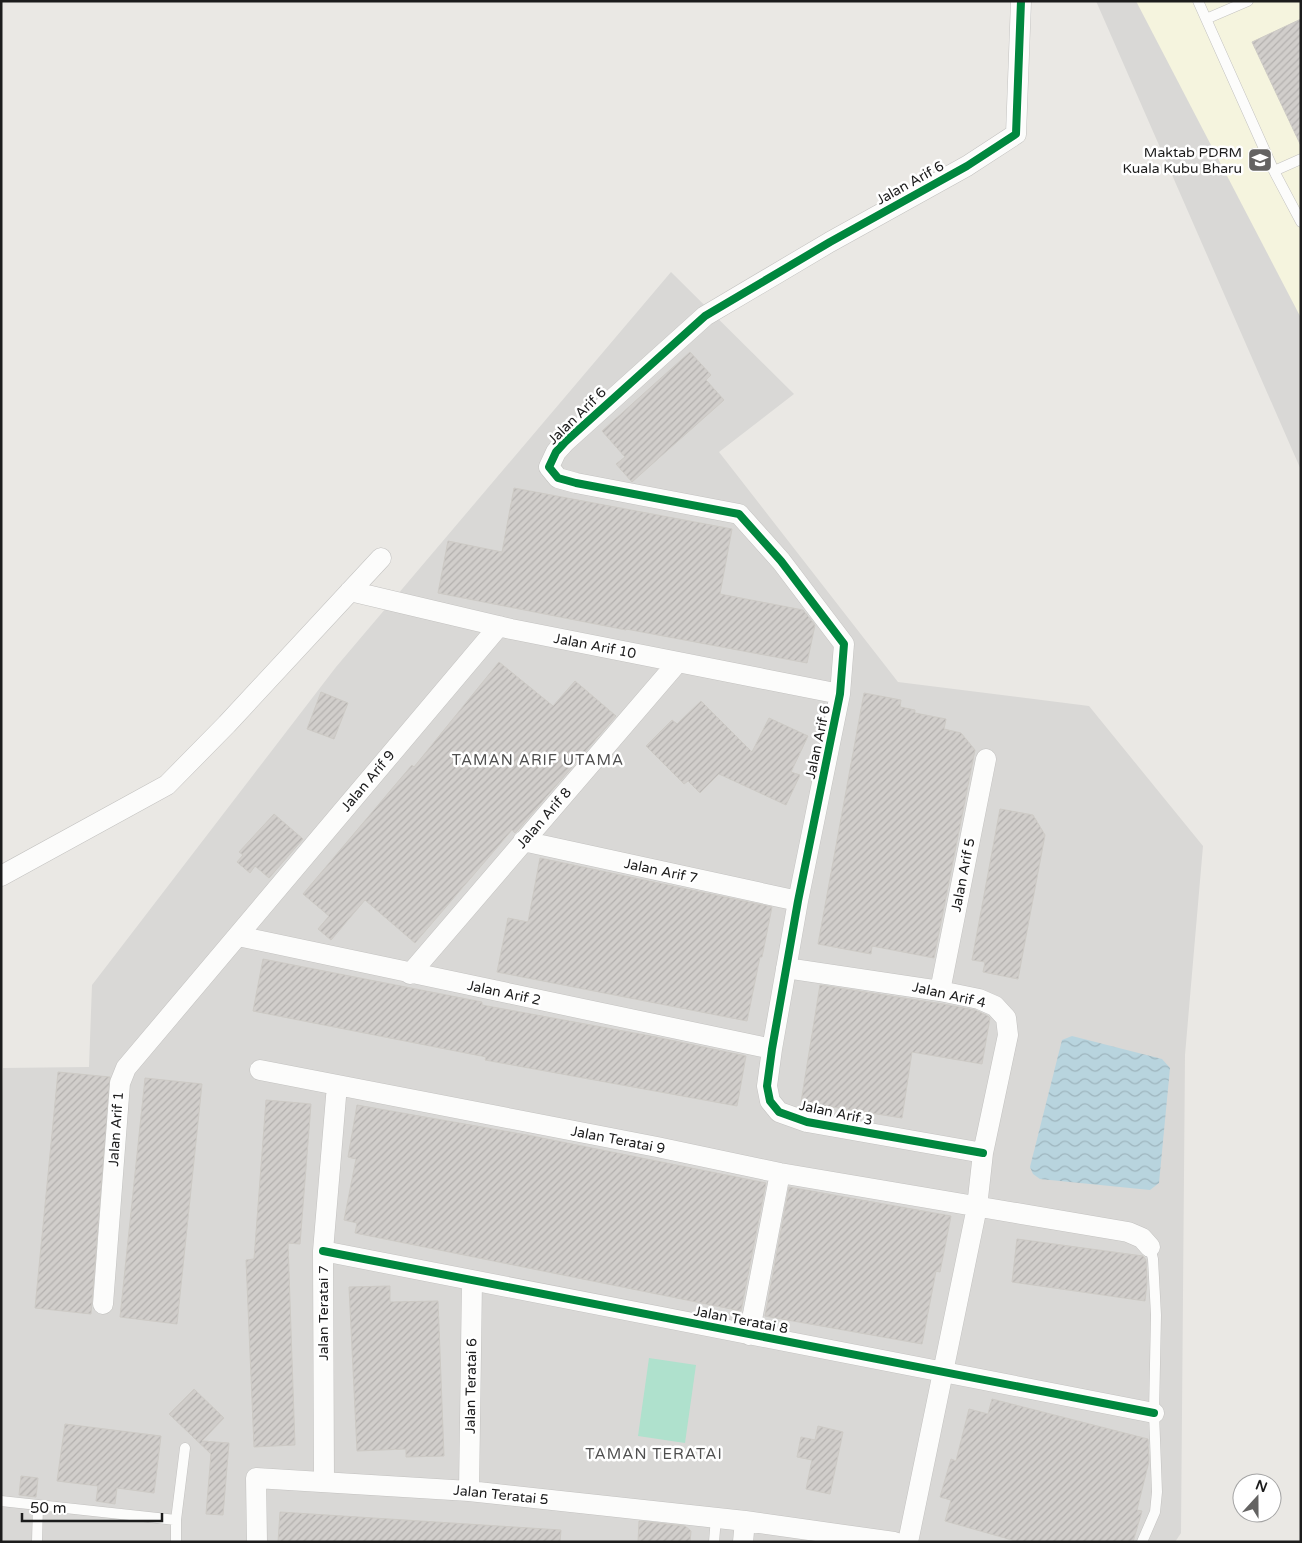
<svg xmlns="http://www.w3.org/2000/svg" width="1302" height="1543" font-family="'Varela Round',sans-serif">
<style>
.residential{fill:#d9d8d6}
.education{fill:#f5f4de}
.pitch{fill:#afe1cd}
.water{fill:url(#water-waves)}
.building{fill:url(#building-hatch);stroke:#cdcac5}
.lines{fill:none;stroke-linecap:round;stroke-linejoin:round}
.lane-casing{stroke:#c3c2c0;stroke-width:11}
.street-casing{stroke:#c3c2c0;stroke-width:21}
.lane{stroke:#fcfcfb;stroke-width:10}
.street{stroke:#fcfcfb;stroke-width:20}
.cycleway-casing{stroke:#fff;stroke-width:11}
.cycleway{stroke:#00873e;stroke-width:8}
.labels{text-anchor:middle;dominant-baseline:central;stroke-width:5;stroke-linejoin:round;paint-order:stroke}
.poi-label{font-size:14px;fill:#1c1c1c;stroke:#fff;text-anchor:end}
.street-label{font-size:14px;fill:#1c1c1c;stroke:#fff}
.neighbourhood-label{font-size:15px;letter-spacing:1px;fill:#4f4f4f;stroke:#fff}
</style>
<defs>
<pattern id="water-waves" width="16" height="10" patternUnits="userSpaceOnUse" patternTransform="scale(1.25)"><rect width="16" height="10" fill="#b8d4de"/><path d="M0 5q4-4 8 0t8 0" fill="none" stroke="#9eb5be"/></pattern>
<pattern id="building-hatch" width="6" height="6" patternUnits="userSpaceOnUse" patternTransform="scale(1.25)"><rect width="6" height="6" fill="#d1cecb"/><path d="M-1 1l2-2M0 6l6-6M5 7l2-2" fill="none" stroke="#b3b0ae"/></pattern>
</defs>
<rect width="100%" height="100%" fill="#eae8e4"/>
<path class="residential" d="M 1096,1 L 1301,1 L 1301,470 Z
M 671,272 L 794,394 L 719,452 L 898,682 L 1089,706 L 1203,846 L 1185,1055 L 1181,1533 L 1175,1542 L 1,1542 L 1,1127 L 3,1068 L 89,1067 L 92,985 L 336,667 Z"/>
<path class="education" d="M 1136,1 L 1301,1 L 1301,318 Z"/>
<path class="pitch" d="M 649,1358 L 696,1365 L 685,1443 L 638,1436 Z"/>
<path class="water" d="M 1072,1036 L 1162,1059 L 1170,1068 L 1159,1183 L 1150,1190 L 1040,1179 L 1033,1174 L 1030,1167 L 1062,1040 Z"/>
<path class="building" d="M 1301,19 L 1301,146 L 1252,42 Z
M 690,352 L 711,375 L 706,380 L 724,400 L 632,482 L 616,464 L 625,457 L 602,431 Z
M 514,488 L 732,529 L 720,594 L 803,610 L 815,625 L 807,663 L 626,629 L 626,630 L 438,593 L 448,541 L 502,552 Z
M 499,662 L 553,706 L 575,681 L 616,716 L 517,831 L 515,833 L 512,830 L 415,943 L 365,900 L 331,940 L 318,929 L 329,916 L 303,894 L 412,765 L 414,767 Z
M 321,692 L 348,703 L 334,739 L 307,729 Z
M 864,693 L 901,700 L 900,707 L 915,710 L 915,713 L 946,719 L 944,729 L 961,733 L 975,750 L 934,958 L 872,946 L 871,954 L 818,944 Z
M 701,701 L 752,752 L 769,718 L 808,736 L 791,772 L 800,775 L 786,805 L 719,774 L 700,793 L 688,781 L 684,784 L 646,746 L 672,720 L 677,724 Z
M 1000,809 L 1033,815 L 1045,835 L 1018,979 L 983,972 L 985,962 L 972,960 Z
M 274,814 L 303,839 L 269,878 L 255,866 L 250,873 L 237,862 L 243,855 L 239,852 Z
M 540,858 L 772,907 L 762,957 L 760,957 L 747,1021 L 497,972 L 508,918 L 528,922 Z
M 263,959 L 482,1002 L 482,1005 L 656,1037 L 746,1056 L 737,1106 L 485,1060 L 486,1057 L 253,1011 Z
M 820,985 L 943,1004 L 975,1010 L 988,1016 L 990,1018 L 982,1064 L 912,1052 L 902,1118 L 801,1102 Z
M 58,1072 L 110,1077 L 91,1314 L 35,1308 Z
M 145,1078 L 202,1084 L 177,1324 L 120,1317 Z
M 266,1100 L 311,1104 L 300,1244 L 288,1243 L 295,1445 L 254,1447 L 246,1260 L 254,1259 Z
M 357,1105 L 527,1135 L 766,1183 L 741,1311 L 355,1233 L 357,1223 L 344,1220 L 356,1159 L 348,1157 Z
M 789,1187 L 951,1216 L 940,1272 L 936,1271 L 922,1344 L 765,1316 Z
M 1017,1239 L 1143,1256 L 1146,1260 L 1147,1282 L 1145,1301 L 1012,1282 Z
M 390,1286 L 390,1302 L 438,1301 L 444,1456 L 406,1457 L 406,1449 L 357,1451 L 349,1287 Z
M 194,1389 L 224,1418 L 202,1441 L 229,1443 L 223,1515 L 206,1514 L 211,1454 L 169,1414 Z
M 992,1399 L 1148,1439 L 1149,1461 L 1137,1510 L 1142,1511 L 1133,1542 L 1019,1542 L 945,1521 L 951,1500 L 940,1497 L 951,1459 L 956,1461 L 969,1409 L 988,1414 Z
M 65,1424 L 161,1436 L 154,1493 L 117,1488 L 115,1504 L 96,1501 L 98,1486 L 57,1481 Z
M 818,1426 L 843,1432 L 830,1494 L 806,1489 L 812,1460 L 797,1457 L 801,1437 L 815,1440 Z
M 21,1476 L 38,1478 L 36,1497 L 19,1495 Z
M 280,1512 L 561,1530 L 560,1542 L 278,1542 Z
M 639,1521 L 685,1526 L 691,1531 L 690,1542 L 638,1542 Z"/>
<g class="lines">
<defs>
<path id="lane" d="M 1198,1 L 1274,171 L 1301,222
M 1206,19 L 1248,1
M 1274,171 L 1301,159
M 1,1501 L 176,1520
M 37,1542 L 38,1505
M 176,1542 L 176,1520 L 185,1448
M 714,1542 L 716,1518
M 1142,1542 L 1155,1512 L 1157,1492 L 1154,1413 L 1156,1315 L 1153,1259 L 1150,1247"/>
<path id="street" d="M 350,591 L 511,629 L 840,694
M 523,841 L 798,901
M 1,876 L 167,785 L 227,724 L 381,558
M 238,936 L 772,1049
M 786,968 L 940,991 L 979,999 L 995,1006 L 1006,1018 L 1008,1035 L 983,1153 L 977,1207 L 908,1542
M 410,974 L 678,662
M 940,991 L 986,759
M 260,1070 L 657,1147 L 780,1173 L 1128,1232 L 1142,1238 L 1150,1247
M 983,1153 L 807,1122 L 779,1112 L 770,1101 L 767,1086 L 772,1049 L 798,901 L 840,694 L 844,644 L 781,561 L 739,514 L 576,483 L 558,478 L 549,467 L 556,452 L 565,442 L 705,316 L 830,242 L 967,166 L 1016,134 L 1021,1
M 323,1251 L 1154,1413
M 103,1304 L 120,1083 L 126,1068 L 499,626
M 749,1335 L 780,1173
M 324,1482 L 323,1251 L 337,1085
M 469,1491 L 472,1281
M 257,1542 L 256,1478 L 469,1491 L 745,1521 L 894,1542
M 743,1542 L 745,1521"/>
</defs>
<use href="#lane" class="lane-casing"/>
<use href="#street" class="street-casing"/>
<use href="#lane" class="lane"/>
<use href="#street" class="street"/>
<defs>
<path id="cycleway" d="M 983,1153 L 807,1122 L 779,1112 L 770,1101 L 767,1086 L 772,1049 L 798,901 L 840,694 L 844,644 L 781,561 L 739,514 L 576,483 L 558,478 L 549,467 L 556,452 L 565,442 L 705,316 L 830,242 L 967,166 L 1016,134 L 1021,1
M 323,1251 L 1154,1413"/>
</defs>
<use href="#cycleway" class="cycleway-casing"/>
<use href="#cycleway" class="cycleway"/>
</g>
<defs>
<symbol id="university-square" viewBox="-11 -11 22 22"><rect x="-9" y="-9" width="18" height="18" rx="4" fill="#646362" stroke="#fff"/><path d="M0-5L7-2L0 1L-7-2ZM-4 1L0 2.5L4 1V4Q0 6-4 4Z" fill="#fff"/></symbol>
</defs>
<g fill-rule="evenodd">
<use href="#university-square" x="1246" y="146" width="28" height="28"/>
</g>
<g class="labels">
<g class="poi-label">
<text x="1242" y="152">Maktab PDRM<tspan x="1242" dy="16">Kuala Kubu Bharu</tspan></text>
</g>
<g class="street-label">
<text transform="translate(910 183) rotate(-29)">Jalan Arif 6</text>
<text transform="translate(577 416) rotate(-44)">Jalan Arif 6</text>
<text transform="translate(595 646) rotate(11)">Jalan Arif 10</text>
<text transform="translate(818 742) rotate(-78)">Jalan Arif 6</text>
<text transform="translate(368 781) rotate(-50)">Jalan Arif 9</text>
<text transform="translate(544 818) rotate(-49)">Jalan Arif 8</text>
<text transform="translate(661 871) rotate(12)">Jalan Arif 7</text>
<text transform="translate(963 875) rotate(-79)">Jalan Arif 5</text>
<text transform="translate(504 993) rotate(12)">Jalan Arif 2</text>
<text transform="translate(949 995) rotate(13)">Jalan Arif 4</text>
<text transform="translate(836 1113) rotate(12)">Jalan Arif 3</text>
<text transform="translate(116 1129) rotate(-86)">Jalan Arif 1</text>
<text transform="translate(618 1140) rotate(11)">Jalan Teratai 9</text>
<text transform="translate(323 1313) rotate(-90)">Jalan Teratai 7</text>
<text transform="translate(741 1320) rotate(11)">Jalan Teratai 8</text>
<text transform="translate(471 1386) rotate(-89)">Jalan Teratai 6</text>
<text transform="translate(501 1495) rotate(6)">Jalan Teratai 5</text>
</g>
<g class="neighbourhood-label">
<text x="538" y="760">TAMAN ARIF UTAMA</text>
<text x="654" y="1454">TAMAN TERATAI</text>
</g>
</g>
<rect width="1302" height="1543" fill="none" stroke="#1c1c1c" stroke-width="5"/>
<g transform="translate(1257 1498) rotate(21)"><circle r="24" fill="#ffffff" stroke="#a4a4a4"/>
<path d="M0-4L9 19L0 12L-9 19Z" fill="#646362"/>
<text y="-8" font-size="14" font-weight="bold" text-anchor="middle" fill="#1c1c1c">N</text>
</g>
<path d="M22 1513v8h140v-8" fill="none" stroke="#1c1c1c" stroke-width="2.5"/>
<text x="30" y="1513" font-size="15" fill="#1c1c1c" stroke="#ffffff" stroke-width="4" paint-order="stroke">50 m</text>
</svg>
